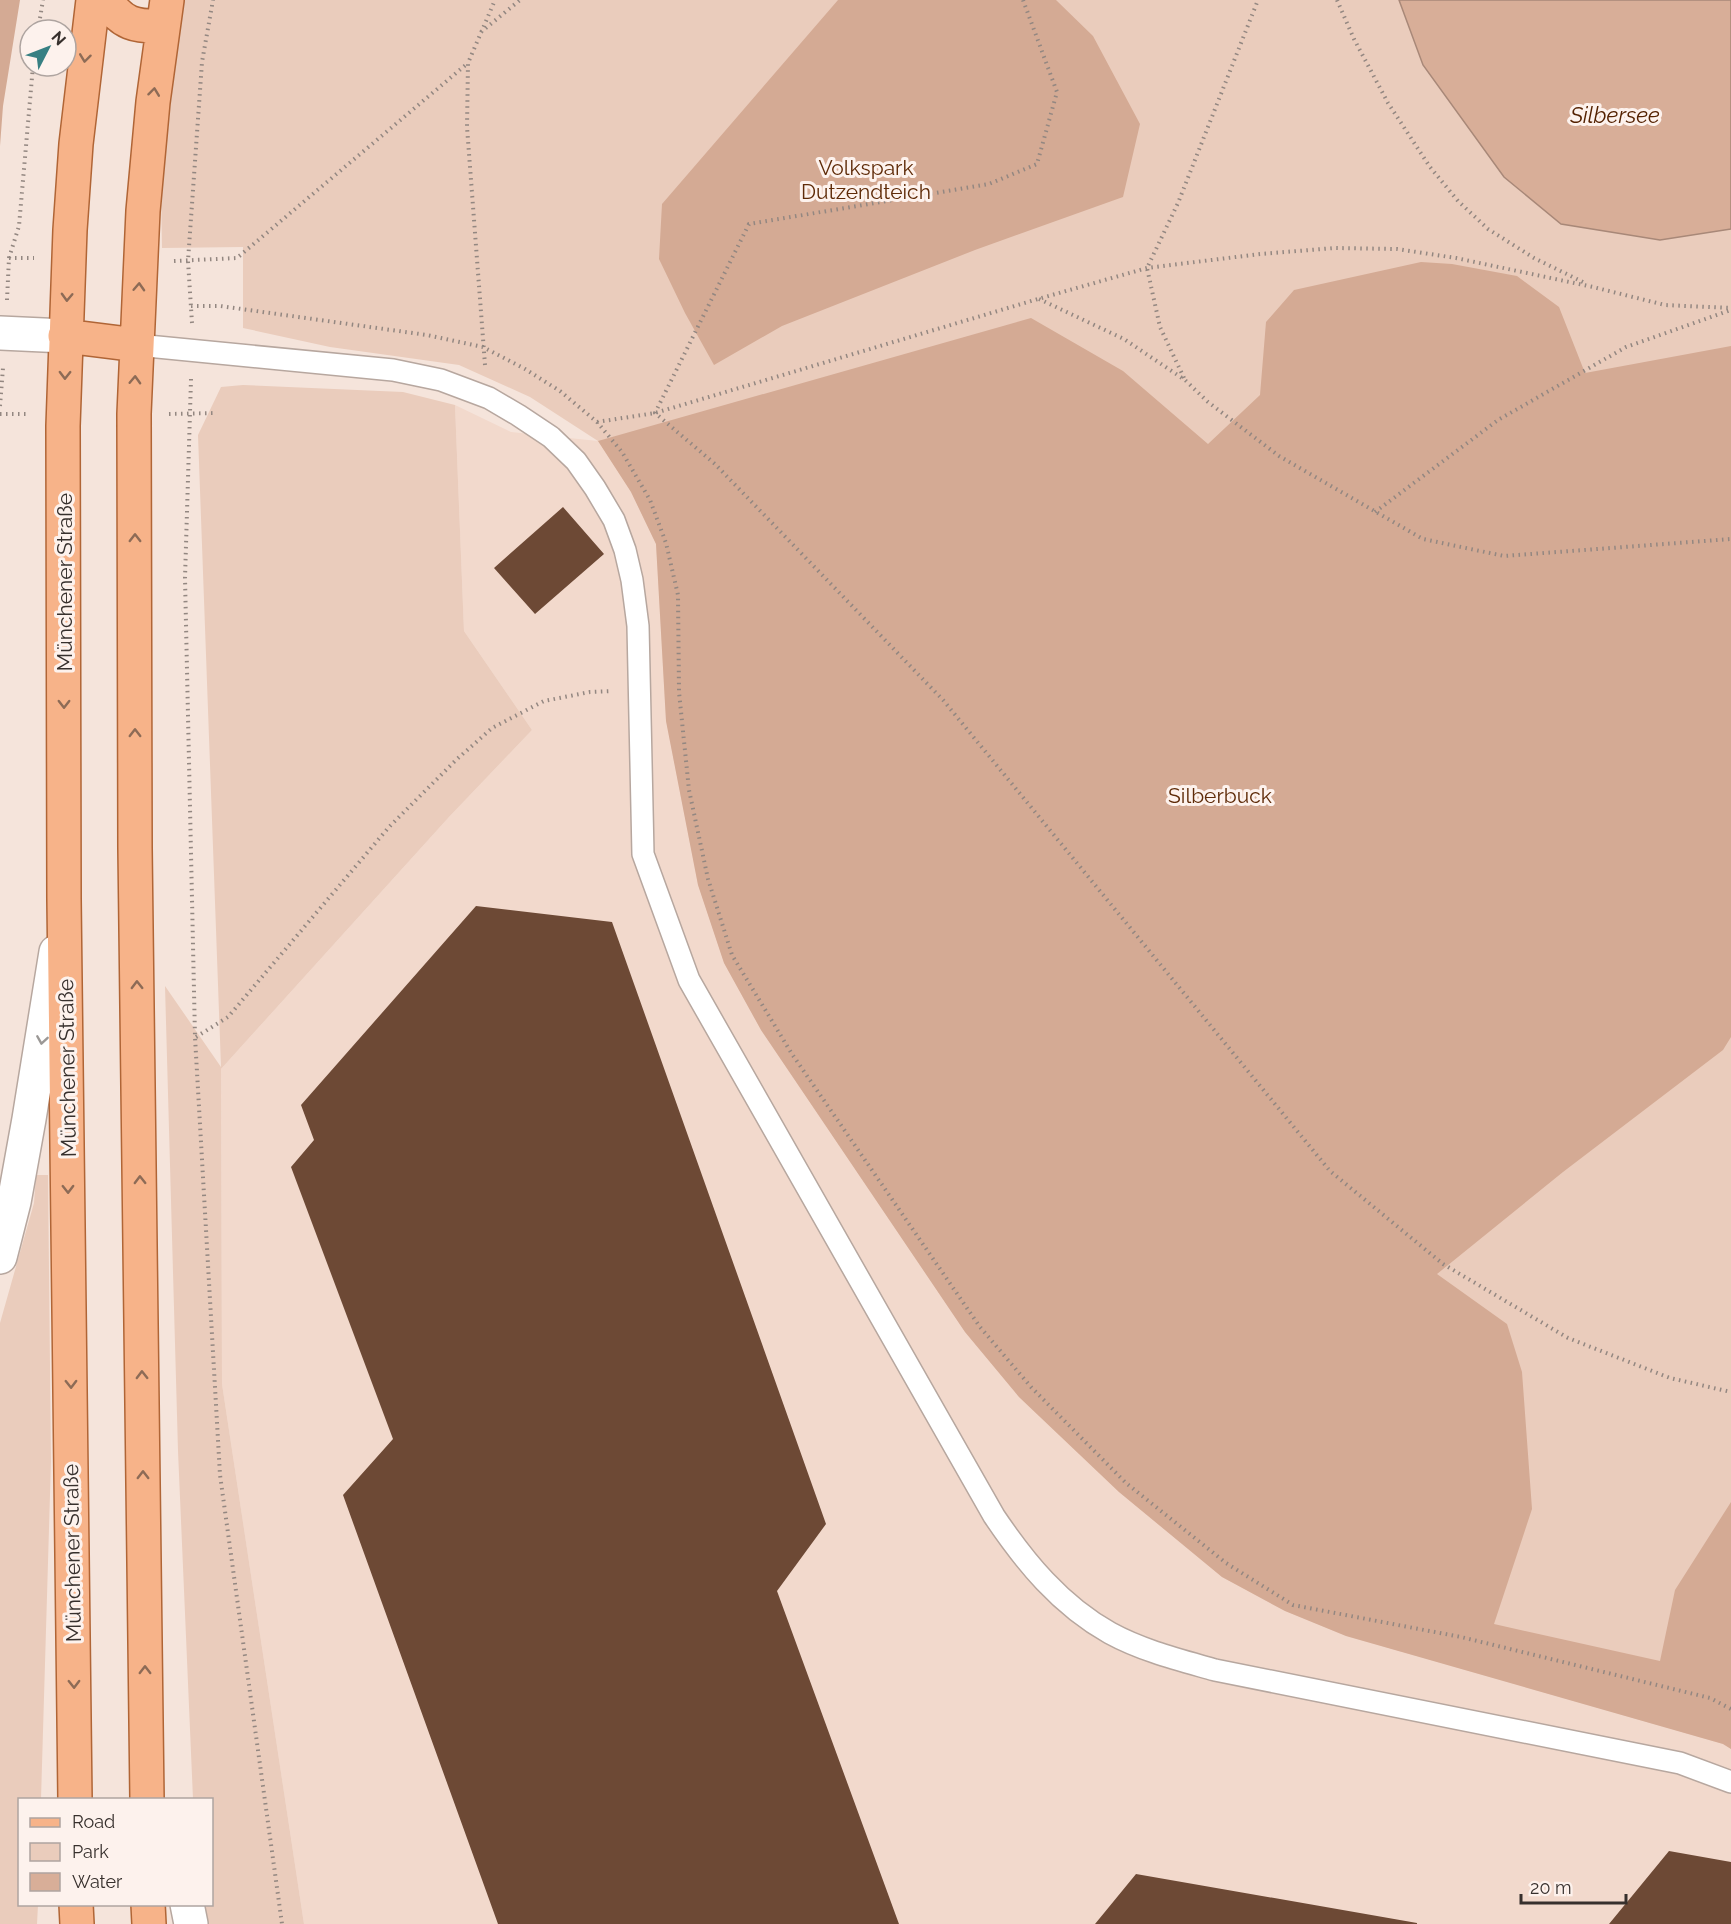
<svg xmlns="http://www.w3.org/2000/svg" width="1731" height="1924" font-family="Raleway,sans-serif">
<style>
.built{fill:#f2d9cc}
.green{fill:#eaccbc}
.forest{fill:#d4aa94}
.water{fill:#d8ae98;stroke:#a88878;stroke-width:1.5}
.building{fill:#6d4935}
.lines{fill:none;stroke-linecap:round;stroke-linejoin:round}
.service-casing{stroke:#b7a79f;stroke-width:24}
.minor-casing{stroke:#b7a79f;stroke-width:36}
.secondary-casing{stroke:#b7a79f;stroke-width:36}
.primary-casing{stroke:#b06536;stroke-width:36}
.path{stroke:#938781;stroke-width:4;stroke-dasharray:1.5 4.5;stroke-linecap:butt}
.service{stroke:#fff;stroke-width:21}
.minor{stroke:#fff;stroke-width:33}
.secondary{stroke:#fff;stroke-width:33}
.primary{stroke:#f7b389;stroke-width:33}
.oneway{stroke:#8d6b56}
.oneway2{stroke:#9b9896}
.labels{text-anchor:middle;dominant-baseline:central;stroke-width:6;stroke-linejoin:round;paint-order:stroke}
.park-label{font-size:21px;fill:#5f2b08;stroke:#fdf2ed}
.street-label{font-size:21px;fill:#37302d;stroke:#fdf2ed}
.water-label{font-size:22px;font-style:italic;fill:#542100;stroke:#fdf2ed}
</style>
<rect width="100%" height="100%" fill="#f5e4db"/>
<path class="built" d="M 455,405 L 511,432 L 598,441 L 631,492 L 656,544 L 666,721 L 698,885 L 724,963 L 761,1030 L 965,1332 L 1019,1397 L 1285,1611 L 1346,1636 L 1723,1744 L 1731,1749 L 1731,1924 L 304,1924 L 222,1384 L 221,1069 L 449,817 L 532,730 L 464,631 Z"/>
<path class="green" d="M 182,0 L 1399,0 L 1423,65 L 1731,229 L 1731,1749 L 1723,1744 L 1346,1636 L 1285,1611 L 1222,1577 L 1119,1492 L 1019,1397 L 965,1332 L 761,1030 L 724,963 L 698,885 L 666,721 L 656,544 L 631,492 L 598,441 L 530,397 L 459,365 L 330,347 L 243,328 L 243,247 L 162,248 L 161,193 Z
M 243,385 L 403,392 L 455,405 L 464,631 L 532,730 L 449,817 L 221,1069 L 222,1384 L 304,1924 L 203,1924 L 207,1917 L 205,1905 L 212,1904 L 212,1800 L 193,1799 L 178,1451 L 165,986 L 221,1067 L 198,435 L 221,387 Z
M 36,1175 L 48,1175 L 51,1461 L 41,1799 L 20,1800 L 20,1904 L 38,1905 L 37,1924 L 0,1924 L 0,1323 L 34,1203 Z"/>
<path class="forest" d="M 0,0 L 20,0 L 3,106 L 0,146 Z
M 838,0 L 1056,0 L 1093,36 L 1140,124 L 1123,197 L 975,250 L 782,326 L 714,365 L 685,313 L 659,259 L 662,204 Z
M 1421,262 L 1452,264 L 1517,276 L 1559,307 L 1585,373 L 1731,346 L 1731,1037 L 1723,1050 L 1563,1172 L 1437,1274 L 1507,1324 L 1522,1372 L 1532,1509 L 1494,1624 L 1660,1661 L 1675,1590 L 1731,1502 L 1731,1749 L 1723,1744 L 1346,1636 L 1285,1611 L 1222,1577 L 1119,1492 L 1019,1397 L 965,1332 L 761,1030 L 724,963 L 698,885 L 666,721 L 656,544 L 631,492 L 598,441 L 1031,318 L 1123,371 L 1208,444 L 1260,395 L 1266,322 L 1294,290 Z"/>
<path class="water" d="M 1399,0 L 1731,0 L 1731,229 L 1660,240 L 1561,224 L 1504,177 L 1423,65 Z"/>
<path class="building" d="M 563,507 L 604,554 L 535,614 L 494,568 Z
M 476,906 L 612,922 L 826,1524 L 777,1591 L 899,1924 L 498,1924 L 343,1495 L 393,1439 L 291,1167 L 314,1140 L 301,1105 Z
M 1669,1851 L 1731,1862 L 1731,1924 L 1609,1924 Z
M 1136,1874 L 1417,1923 L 1417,1924 L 1095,1924 Z"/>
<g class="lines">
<defs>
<path id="service" d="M 137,345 L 393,370 L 441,380 L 489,398 L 518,415 L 551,437 L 576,461 L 595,488 L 614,520 L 625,550 L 632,580 L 638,626 L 643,854 L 689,980 L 994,1516 C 1025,1562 1060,1605 1110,1633 C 1143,1651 1180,1660 1215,1670 L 1680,1763 L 1731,1782"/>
<path id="minor" d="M 0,333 L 65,336"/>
<path id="secondary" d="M 0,1257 L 14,1202 L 29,1119 L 56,952
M 187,1904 L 191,1924"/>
<path id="primary" d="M 106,0 C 122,24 135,27 163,26
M 65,336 L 137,345
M 75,1800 L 64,899 L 63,426 L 70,230 L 76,144 L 93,0
M 147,1800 L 135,848 L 134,414 L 143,211 L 153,102 L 167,0
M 76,1904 L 77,1924
M 148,1904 L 149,1924"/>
</defs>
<use href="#service" class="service-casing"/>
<use href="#minor" class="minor-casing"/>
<use href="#secondary" class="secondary-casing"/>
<use href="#primary" class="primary-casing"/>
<path class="path" d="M 1023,0 L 1057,92 L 1037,164 L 989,184 L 749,224 L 655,413 L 715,464 L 943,700 L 1330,1171 L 1443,1264 L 1568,1338 L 1670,1378 L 1731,1392
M 1337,0 L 1354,39 L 1388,103 L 1430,167 L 1458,201 L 1488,229 L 1534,258 L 1587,284
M 38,30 L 43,0
M 481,32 L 520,0
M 9,258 L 34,258
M 174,261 L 237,258 L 468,63
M 1039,299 L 1124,339 L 1185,380 L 1208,402 L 1279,456 L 1423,539 L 1504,556 L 1731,539
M 7,300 L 9,258 L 19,226 L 33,66
M 191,306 L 220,306 L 427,335 L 483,347 L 525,369 L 560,391 L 597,422 L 622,452 L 650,500 L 666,543 L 678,595 L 679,692 L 689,790 L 708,879 L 732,955 L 792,1054 L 980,1327 L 1031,1387 L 1126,1483 L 1226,1563 L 1293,1605 L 1461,1637 L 1710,1698 L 1731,1709
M 192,323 L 188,261 L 202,62 L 213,0
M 485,365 L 467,127 L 468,63 L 495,0
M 1184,378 L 1160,327 L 1147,268 L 1178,203 L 1258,0
M 191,379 L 185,578 L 195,1037 L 220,1475 L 282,1924
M 0,406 L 3,368
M 0,414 L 29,414
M 169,414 L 217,413
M 597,422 L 655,413 L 1038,299 L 1147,268 L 1260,254 L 1335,248 L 1397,249 L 1456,258 L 1593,287 L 1665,305 L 1731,308
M 1375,512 L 1498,420 L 1626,347 L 1731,310
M 196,1037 L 228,1017 L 389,827 L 456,760 L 492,728 L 544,701 L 590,692 L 612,691"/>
<use href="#service" class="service"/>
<use href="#minor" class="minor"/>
<use href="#secondary" class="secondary"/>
<use href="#primary" class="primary"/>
</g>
<defs><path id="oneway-chevron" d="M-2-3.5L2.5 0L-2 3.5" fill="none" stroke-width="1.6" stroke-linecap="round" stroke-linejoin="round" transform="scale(1.5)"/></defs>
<g class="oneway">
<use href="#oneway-chevron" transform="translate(85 58) rotate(97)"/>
<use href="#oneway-chevron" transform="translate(154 92) rotate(-83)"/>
<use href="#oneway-chevron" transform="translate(139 287) rotate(-87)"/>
<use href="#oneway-chevron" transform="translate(67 297) rotate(92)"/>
<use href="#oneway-chevron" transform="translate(65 375) rotate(91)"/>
<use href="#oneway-chevron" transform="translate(135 380) rotate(-88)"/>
<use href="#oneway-chevron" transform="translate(135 538) rotate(-90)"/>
<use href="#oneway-chevron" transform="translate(64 704) rotate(90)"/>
<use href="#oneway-chevron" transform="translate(135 733) rotate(-90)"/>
<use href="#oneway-chevron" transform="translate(137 985) rotate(-91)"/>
<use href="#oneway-chevron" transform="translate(140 1180) rotate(-91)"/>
<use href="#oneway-chevron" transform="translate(68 1189) rotate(89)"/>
<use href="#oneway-chevron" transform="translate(142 1375) rotate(-91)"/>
<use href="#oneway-chevron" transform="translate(71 1384) rotate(89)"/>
<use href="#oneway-chevron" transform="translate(143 1475) rotate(-90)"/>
<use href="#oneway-chevron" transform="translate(145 1670) rotate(-90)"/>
<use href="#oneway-chevron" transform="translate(74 1684) rotate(89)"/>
</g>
<use class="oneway2" href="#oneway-chevron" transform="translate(42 1040) rotate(99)"/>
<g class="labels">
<g class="park-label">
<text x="866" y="167">Volkspark<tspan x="866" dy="24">Dutzendteich</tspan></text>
<text x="1220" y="795">Silberbuck</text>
</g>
<g class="street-label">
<text transform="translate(64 582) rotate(-90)">Münchener Straße</text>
<text transform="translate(67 1068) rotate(-91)">Münchener Straße</text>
<text transform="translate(72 1553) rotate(-91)">Münchener Straße</text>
</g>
<g class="water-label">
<text x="1615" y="115">Silbersee</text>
</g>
</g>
<rect x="18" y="1798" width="195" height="108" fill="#fdf2ed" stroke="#aea4a0" stroke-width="1.5"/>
<rect x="30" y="1818" width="30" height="9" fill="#f7b389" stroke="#aea4a0" stroke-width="1.5"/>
<text x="72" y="1828" font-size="18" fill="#37302d">Road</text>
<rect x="30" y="1843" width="30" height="18" fill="#eaccbc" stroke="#aea4a0" stroke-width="1.5"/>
<text x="72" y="1858" font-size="18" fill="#37302d">Park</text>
<rect x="30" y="1873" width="30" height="18" fill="#d8ae98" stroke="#aea4a0" stroke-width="1.5"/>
<text x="72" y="1888" font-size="18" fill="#37302d">Water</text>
<g transform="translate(48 48) rotate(48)"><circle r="28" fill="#fdf2ed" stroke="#aea4a0" stroke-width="1.5"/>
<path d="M0-4.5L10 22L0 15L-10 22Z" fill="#378083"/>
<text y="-9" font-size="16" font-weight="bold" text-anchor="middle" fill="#37302d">N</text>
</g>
<path d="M1521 1894v9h105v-9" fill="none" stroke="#37302d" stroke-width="3"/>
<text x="1530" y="1894" font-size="18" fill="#37302d" stroke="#fdf2ed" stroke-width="4.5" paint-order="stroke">20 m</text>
</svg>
